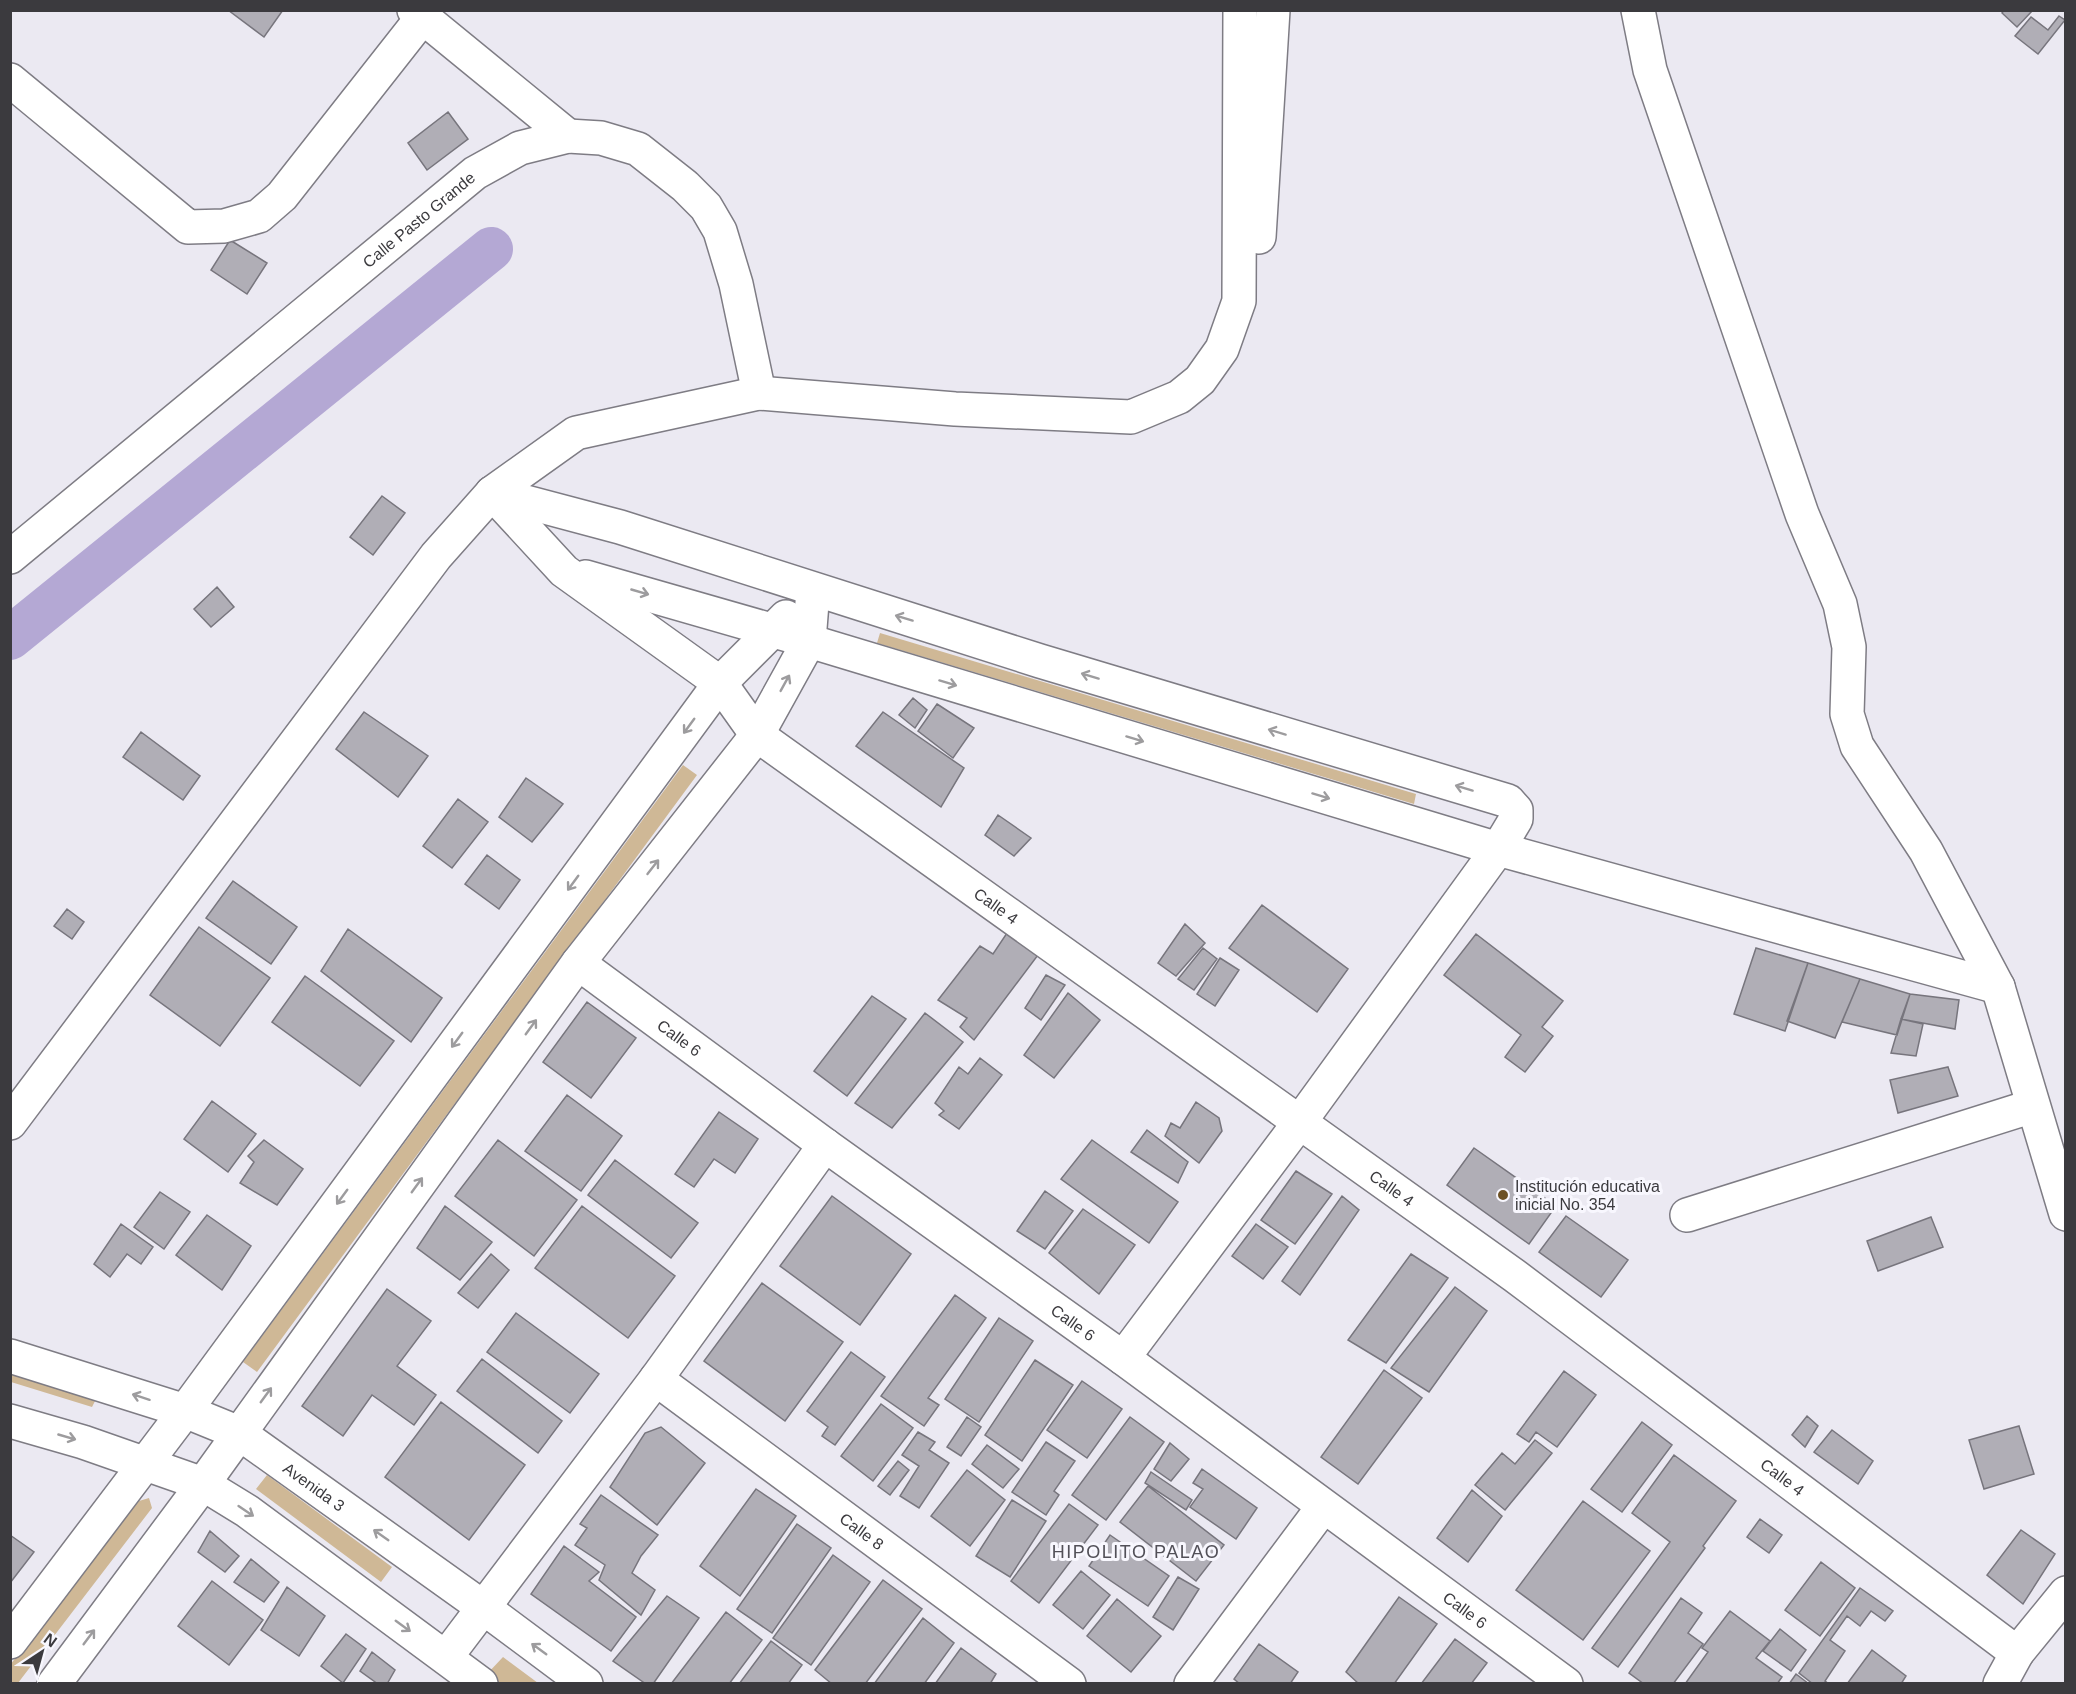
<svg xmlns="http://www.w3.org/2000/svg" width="2076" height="1694" font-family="Helvetica,sans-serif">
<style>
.green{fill:#cfb896}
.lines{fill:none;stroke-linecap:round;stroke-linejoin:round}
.canal{stroke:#b4a8d4;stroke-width:44}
.building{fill:#b0aeb6;stroke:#77757d;stroke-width:1.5}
.minor-casing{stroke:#7e7c84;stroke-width:36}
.minor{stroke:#fff;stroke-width:33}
.oneway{stroke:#9d9c9e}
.poi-dot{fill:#6d5124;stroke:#f8f7fe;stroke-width:2}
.labels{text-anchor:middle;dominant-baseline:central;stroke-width:6;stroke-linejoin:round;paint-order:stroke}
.street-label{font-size:16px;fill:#3b3a3e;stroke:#f8f7fe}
.poi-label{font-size:16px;fill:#3b3a3e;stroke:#f8f7fe;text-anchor:start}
.neighbourhood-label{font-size:18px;letter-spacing:1.5px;fill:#525058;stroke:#f8f7fe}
</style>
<rect width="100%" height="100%" fill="#ebe9f2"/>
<path class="green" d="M 880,633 L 1416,794 L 1414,804 L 877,643 Z
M 683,765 L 697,775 L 257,1372 L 243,1362 Z
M 10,1366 L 99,1393 L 92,1407 L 11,1382 Z
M 267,1475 L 392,1567 L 381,1582 L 256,1489 Z
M 149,1498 L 152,1508 L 18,1683 L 11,1683 L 10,1665 L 139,1501 Z
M 503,1657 L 538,1683 L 500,1683 L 487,1674 Z"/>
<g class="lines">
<path class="canal" d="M 10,638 L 491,249"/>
</g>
<path class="building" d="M 228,10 L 283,10 L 264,37 Z
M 2004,10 L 2033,10 L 2017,27 L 2002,13 Z
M 2059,16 L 2065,20 L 2038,54 L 2015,36 L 2031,17 L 2048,30 Z
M 448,112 L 468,139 L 427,170 L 408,143 Z
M 230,240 L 267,263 L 247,294 L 211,270 Z
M 382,496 L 405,513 L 373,555 L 350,537 Z
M 217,587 L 234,607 L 211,627 L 194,609 Z
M 913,698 L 927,710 L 915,728 L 899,715 Z
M 937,704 L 974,728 L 953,758 L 918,731 Z
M 364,712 L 428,756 L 398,797 L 336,749 Z
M 883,712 L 964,768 L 941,807 L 856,746 Z
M 141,732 L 200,776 L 183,800 L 123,757 Z
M 526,778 L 563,804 L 532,842 L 499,817 Z
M 458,799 L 488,822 L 452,868 L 423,846 Z
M 998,815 L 1031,838 L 1014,856 L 985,835 Z
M 487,855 L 520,880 L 499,909 L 465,884 Z
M 233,881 L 297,927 L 271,964 L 206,918 Z
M 1262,905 L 1348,969 L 1317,1012 L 1229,948 Z
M 67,909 L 84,922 L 72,939 L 54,926 Z
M 1185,924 L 1205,943 L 1176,976 L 1158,963 Z
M 199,927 L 270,978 L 220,1046 L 150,995 Z
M 348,929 L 442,998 L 411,1042 L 321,971 Z
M 1007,933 L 1038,955 L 974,1040 L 960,1027 L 967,1018 L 938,1000 L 980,946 L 993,954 Z
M 1476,934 L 1563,1001 L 1542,1027 L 1553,1036 L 1525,1072 L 1505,1057 L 1521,1035 L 1444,975 Z
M 1203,948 L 1217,959 L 1194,990 L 1178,979 Z
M 1756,948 L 1808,963 L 1785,1031 L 1734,1014 Z
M 1220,958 L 1239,970 L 1215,1006 L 1197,994 Z
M 1808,963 L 1860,979 L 1835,1038 L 1787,1021 Z
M 1046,975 L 1065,985 L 1041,1020 L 1025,1008 Z
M 305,976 L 394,1041 L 360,1086 L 272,1022 Z
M 1860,979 L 1910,994 L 1897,1035 L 1842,1022 Z
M 1068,993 L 1100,1020 L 1054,1078 L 1024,1055 Z
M 1910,994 L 1959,1000 L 1955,1029 L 1901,1019 Z
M 872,996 L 906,1019 L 847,1096 L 814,1071 Z
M 587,1002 L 636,1038 L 591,1098 L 543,1062 Z
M 925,1013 L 963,1042 L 892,1128 L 855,1103 Z
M 1901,1019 L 1923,1024 L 1916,1056 L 1891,1053 Z
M 980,1058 L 1002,1075 L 959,1129 L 939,1115 L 944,1111 L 935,1103 L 959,1067 L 968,1074 Z
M 1948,1067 L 1958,1096 L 1898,1113 L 1890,1080 Z
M 567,1095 L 622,1136 L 581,1191 L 525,1151 Z
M 212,1101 L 256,1134 L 228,1172 L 184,1139 Z
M 1196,1102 L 1219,1118 L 1222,1131 L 1199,1163 L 1165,1136 L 1171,1123 L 1180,1128 Z
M 719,1112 L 758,1139 L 735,1173 L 714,1159 L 694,1187 L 675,1174 Z
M 1147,1130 L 1188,1162 L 1178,1183 L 1131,1152 Z
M 264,1140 L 303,1169 L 277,1205 L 240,1183 L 254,1162 L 248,1156 Z
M 498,1140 L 577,1200 L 534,1256 L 455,1196 Z
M 1092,1140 L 1178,1202 L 1149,1243 L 1061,1179 Z
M 1474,1148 L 1556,1206 L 1529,1244 L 1447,1185 Z
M 615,1160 L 698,1223 L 671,1258 L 588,1195 Z
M 1296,1171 L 1332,1194 L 1295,1244 L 1261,1220 Z
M 1045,1191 L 1073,1211 L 1045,1249 L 1017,1231 Z
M 160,1192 L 190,1212 L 164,1249 L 134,1227 Z
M 832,1196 L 911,1254 L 860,1325 L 780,1266 Z
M 1342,1196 L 1359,1210 L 1300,1295 L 1282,1281 Z
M 445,1206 L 492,1242 L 460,1280 L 417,1248 Z
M 582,1206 L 675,1276 L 628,1338 L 535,1268 Z
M 1083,1209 L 1135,1245 L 1099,1294 L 1049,1253 Z
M 207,1215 L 251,1246 L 222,1290 L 176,1255 Z
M 1566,1216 L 1628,1260 L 1601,1297 L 1539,1252 Z
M 1931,1217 L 1943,1247 L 1878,1271 L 1867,1241 Z
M 121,1224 L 153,1247 L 141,1264 L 127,1254 L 110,1277 L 94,1264 Z
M 1256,1224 L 1288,1247 L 1263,1279 L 1232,1256 Z
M 491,1254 L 509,1270 L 478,1308 L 458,1293 Z
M 1411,1254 L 1448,1278 L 1386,1363 L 1348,1340 Z
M 762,1283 L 843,1342 L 785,1421 L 704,1361 Z
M 1455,1287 L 1487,1311 L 1429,1392 L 1391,1368 Z
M 387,1289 L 431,1321 L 397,1366 L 436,1395 L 414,1425 L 372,1395 L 343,1436 L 302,1406 Z
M 955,1295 L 986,1318 L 928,1398 L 939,1405 L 924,1426 L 881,1396 Z
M 516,1313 L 599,1374 L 570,1413 L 487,1352 Z
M 999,1318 L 1033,1341 L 979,1422 L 945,1399 Z
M 851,1352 L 885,1377 L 835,1445 L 822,1436 L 828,1427 L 807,1411 Z
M 482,1359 L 562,1421 L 538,1453 L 457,1391 Z
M 1035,1360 L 1073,1385 L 1022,1461 L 985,1435 Z
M 1384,1370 L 1422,1398 L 1358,1484 L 1321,1457 Z
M 1564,1371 L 1596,1395 L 1557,1447 L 1536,1432 L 1529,1442 L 1517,1434 Z
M 1082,1381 L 1122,1409 L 1087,1458 L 1047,1430 Z
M 441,1402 L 525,1465 L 469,1540 L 385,1477 Z
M 881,1404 L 913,1428 L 873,1481 L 841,1456 Z
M 1807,1416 L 1818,1426 L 1805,1447 L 1792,1435 Z
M 967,1417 L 981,1427 L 961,1456 L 947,1447 Z
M 1130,1417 L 1164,1442 L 1106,1520 L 1072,1495 Z
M 1642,1422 L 1672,1445 L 1622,1512 L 1591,1489 Z
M 2019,1426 L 2034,1474 L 1984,1489 L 1969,1440 Z
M 661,1427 L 705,1463 L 657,1525 L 610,1487 L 645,1433 Z
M 1832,1430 L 1873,1461 L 1858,1484 L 1814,1452 Z
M 918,1432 L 935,1442 L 929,1450 L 949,1463 L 919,1508 L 900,1496 L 919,1466 L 902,1455 Z
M 1535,1440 L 1552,1453 L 1505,1510 L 1475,1485 L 1502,1453 L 1515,1464 Z
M 1046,1442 L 1075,1461 L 1054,1491 L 1059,1495 L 1046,1515 L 1012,1492 Z
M 1170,1443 L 1189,1459 L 1171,1481 L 1154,1469 Z
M 987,1445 L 1019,1469 L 1003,1488 L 972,1464 Z
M 1674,1455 L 1736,1501 L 1703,1546 L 1705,1548 L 1618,1667 L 1592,1648 L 1670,1542 L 1632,1513 Z
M 898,1461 L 909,1470 L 890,1495 L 878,1486 Z
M 1202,1469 L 1257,1508 L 1236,1539 L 1190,1507 L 1203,1489 L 1193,1483 Z
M 967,1470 L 1005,1500 L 970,1546 L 931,1516 Z
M 1151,1472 L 1192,1500 L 1186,1510 L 1145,1483 Z
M 1148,1486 L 1224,1545 L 1196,1581 L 1120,1522 Z
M 756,1489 L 796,1516 L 740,1596 L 700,1566 Z
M 1472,1490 L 1502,1516 L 1468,1562 L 1437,1538 Z
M 601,1495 L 658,1535 L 641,1556 L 632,1573 L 655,1590 L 641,1615 L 599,1580 L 605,1565 L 575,1545 L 587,1528 L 580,1524 Z
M 1012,1500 L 1046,1521 L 1010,1577 L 976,1556 Z
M 1583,1501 L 1650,1551 L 1583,1640 L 1516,1590 Z
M 1069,1504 L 1098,1525 L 1039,1603 L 1011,1581 Z
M 1760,1519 L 1782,1535 L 1769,1553 L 1747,1537 Z
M 797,1524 L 831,1548 L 772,1633 L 737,1609 Z
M 2021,1530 L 2055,1554 L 2023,1604 L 1987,1575 Z
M 210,1531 L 239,1556 L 225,1572 L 198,1552 Z
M 10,1535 L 34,1552 L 10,1583 Z
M 1110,1535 L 1169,1576 L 1148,1606 L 1089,1566 Z
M 564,1546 L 599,1572 L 589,1581 L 636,1617 L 611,1651 L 531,1594 Z
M 833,1555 L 870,1582 L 811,1665 L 773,1638 Z
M 251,1559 L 279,1582 L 264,1602 L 234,1582 Z
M 1821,1562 L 1855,1588 L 1820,1636 L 1785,1610 Z
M 1081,1571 L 1110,1595 L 1083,1629 L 1053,1605 Z
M 1178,1577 L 1199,1589 L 1173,1630 L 1153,1617 Z
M 883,1580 L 922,1609 L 865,1684 L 832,1684 L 815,1670 Z
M 212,1581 L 263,1620 L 229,1665 L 178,1626 Z
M 287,1587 L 325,1616 L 299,1656 L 261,1630 Z
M 1860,1588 L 1893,1611 L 1885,1621 L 1871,1611 L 1860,1626 L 1847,1616 L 1830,1640 L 1845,1651 L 1825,1681 L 1829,1684 L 1813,1684 L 1799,1673 Z
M 667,1596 L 699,1618 L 653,1684 L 646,1684 L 613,1661 Z
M 1399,1597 L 1437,1624 L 1394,1684 L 1359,1684 L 1346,1672 Z
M 1681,1598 L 1702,1613 L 1688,1633 L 1703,1644 L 1673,1684 L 1644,1684 L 1629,1673 Z
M 1117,1599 L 1161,1636 L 1131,1672 L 1087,1636 Z
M 1730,1611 L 1770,1641 L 1756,1658 L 1782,1677 L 1777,1684 L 1685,1684 L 1708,1652 L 1702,1648 Z
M 726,1612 L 762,1640 L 729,1684 L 671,1684 Z
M 923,1618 L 954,1643 L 924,1684 L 874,1684 Z
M 1780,1629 L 1806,1650 L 1791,1671 L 1763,1651 Z
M 346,1634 L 366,1649 L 343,1683 L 321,1666 Z
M 1455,1639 L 1487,1663 L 1471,1684 L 1421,1684 Z
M 771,1641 L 802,1665 L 788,1684 L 739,1684 Z
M 1259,1644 L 1298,1672 L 1290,1684 L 1240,1684 L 1234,1679 Z
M 961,1648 L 996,1674 L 990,1684 L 935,1684 Z
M 1872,1650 L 1906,1676 L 1901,1684 L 1847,1684 Z
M 372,1652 L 395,1670 L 387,1684 L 378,1684 L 360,1671 Z
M 1796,1674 L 1809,1684 L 1789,1684 Z"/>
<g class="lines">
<defs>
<g id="minor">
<path d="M 414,10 L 568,136"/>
<path d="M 1638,10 L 1650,70 L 1802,514 L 1840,604 L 1849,647 L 1847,714 L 1857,746 L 1926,851 L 1998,987 L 2066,1214"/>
<path d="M 10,80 L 188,227 L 224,226 L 259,216 L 282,196 L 422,18"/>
<path d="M 1259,237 L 1273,10"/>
<path id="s1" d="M 492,493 L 564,571 L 720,683 L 757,735 L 1515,1276 L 2017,1653"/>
<path d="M 492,493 L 620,527 L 1040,661 L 1508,801 L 1516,810 L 1516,819 L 1498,849 L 1299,1123 L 1123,1358"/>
<path id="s2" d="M 10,557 L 475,173 L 520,148 L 568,136 L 601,138 L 638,149 L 685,186 L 706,207 L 720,231 L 736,284 L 759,393"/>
<path d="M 586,577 L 809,641 L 1498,849 L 1998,987"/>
<path id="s3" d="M 578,963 L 825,1145 L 1123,1358 L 1566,1684"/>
<path d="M 10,1123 L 436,556 L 492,493 L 576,433 L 759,393 L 955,409 L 1131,417 L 1179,397 L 1200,380 L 1222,349 L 1239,301 L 1240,10"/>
<path d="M 1687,1215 L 2033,1106"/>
<path id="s4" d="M 10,1356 L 185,1411 L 239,1433 L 484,1608 L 586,1684"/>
<path id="s5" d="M 656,1379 L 1069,1684"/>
<path d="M 10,1421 L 83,1442 L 203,1484 L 247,1511 L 481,1684"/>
<path d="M 10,1642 L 185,1411 L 720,683 L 786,617"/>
<path d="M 446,1657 L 656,1379 L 825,1145"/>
<path d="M 54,1684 L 203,1484 L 578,963 L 757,735 L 809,641 L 813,590"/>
<path d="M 1191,1684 L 1323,1507"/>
<path d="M 2000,1684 L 2017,1653 L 2066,1593"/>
</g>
</defs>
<use href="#minor" class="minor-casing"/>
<use href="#minor" class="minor"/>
</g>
<defs><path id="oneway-shaft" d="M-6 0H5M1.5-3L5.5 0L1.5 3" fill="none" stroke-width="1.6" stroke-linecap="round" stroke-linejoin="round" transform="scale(1.5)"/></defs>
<g class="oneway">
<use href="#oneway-shaft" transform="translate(640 592) rotate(16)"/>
<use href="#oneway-shaft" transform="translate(904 618) rotate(-163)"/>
<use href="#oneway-shaft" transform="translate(1090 676) rotate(-163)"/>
<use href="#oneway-shaft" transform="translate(785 683) rotate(-61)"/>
<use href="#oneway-shaft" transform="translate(948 683) rotate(17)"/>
<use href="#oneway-shaft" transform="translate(689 726) rotate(126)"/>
<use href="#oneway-shaft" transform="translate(1277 732) rotate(-163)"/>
<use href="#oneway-shaft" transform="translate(1135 739) rotate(17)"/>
<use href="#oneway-shaft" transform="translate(1464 788) rotate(-163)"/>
<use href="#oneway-shaft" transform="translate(1321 796) rotate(17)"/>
<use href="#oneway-shaft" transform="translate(653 867) rotate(-52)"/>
<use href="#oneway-shaft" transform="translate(573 883) rotate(126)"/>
<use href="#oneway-shaft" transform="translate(531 1027) rotate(-54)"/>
<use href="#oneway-shaft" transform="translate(457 1040) rotate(126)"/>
<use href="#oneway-shaft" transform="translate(417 1185) rotate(-54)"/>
<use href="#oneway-shaft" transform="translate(342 1197) rotate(126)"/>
<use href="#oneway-shaft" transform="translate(266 1395) rotate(-54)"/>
<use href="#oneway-shaft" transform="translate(141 1397) rotate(-162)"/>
<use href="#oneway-shaft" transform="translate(67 1437) rotate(16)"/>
<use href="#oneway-shaft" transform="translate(246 1511) rotate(34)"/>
<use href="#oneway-shaft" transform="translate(381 1535) rotate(-145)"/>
<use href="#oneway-shaft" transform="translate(403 1626) rotate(36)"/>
<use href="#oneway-shaft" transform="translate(89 1637) rotate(-53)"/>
<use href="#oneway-shaft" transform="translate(539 1649) rotate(-144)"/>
</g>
<circle class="poi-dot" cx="1503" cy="1195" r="6"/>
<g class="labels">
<g class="street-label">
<text stroke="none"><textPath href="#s2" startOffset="530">Calle Pasto Grande</textPath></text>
<text stroke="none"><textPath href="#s1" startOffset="656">Calle 4</textPath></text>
<text stroke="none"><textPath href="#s3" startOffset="126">Calle 6</textPath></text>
<text stroke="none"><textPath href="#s1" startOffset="1142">Calle 4</textPath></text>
<text stroke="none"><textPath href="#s3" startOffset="612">Calle 6</textPath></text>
<text stroke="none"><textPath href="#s1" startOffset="1628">Calle 4</textPath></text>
<text stroke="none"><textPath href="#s4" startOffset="334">Avenida 3</textPath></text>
<text stroke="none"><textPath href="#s5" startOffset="256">Calle 8</textPath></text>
<text stroke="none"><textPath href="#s3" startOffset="1098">Calle 6</textPath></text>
</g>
<g class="poi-label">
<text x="1515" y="1186">Institución educativa<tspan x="1515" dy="18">inicial No. 354</tspan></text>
</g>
<g class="neighbourhood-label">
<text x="1136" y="1552">HIPOLITO PALAO</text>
</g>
</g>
<rect width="2076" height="1694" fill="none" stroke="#3b3a3e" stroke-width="24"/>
<g transform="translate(42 1652) rotate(36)" stroke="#f8f7fe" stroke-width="4.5" paint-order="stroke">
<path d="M0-4.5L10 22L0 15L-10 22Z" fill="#3b3a3e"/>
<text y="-9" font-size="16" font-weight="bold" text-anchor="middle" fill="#3b3a3e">N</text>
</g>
</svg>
